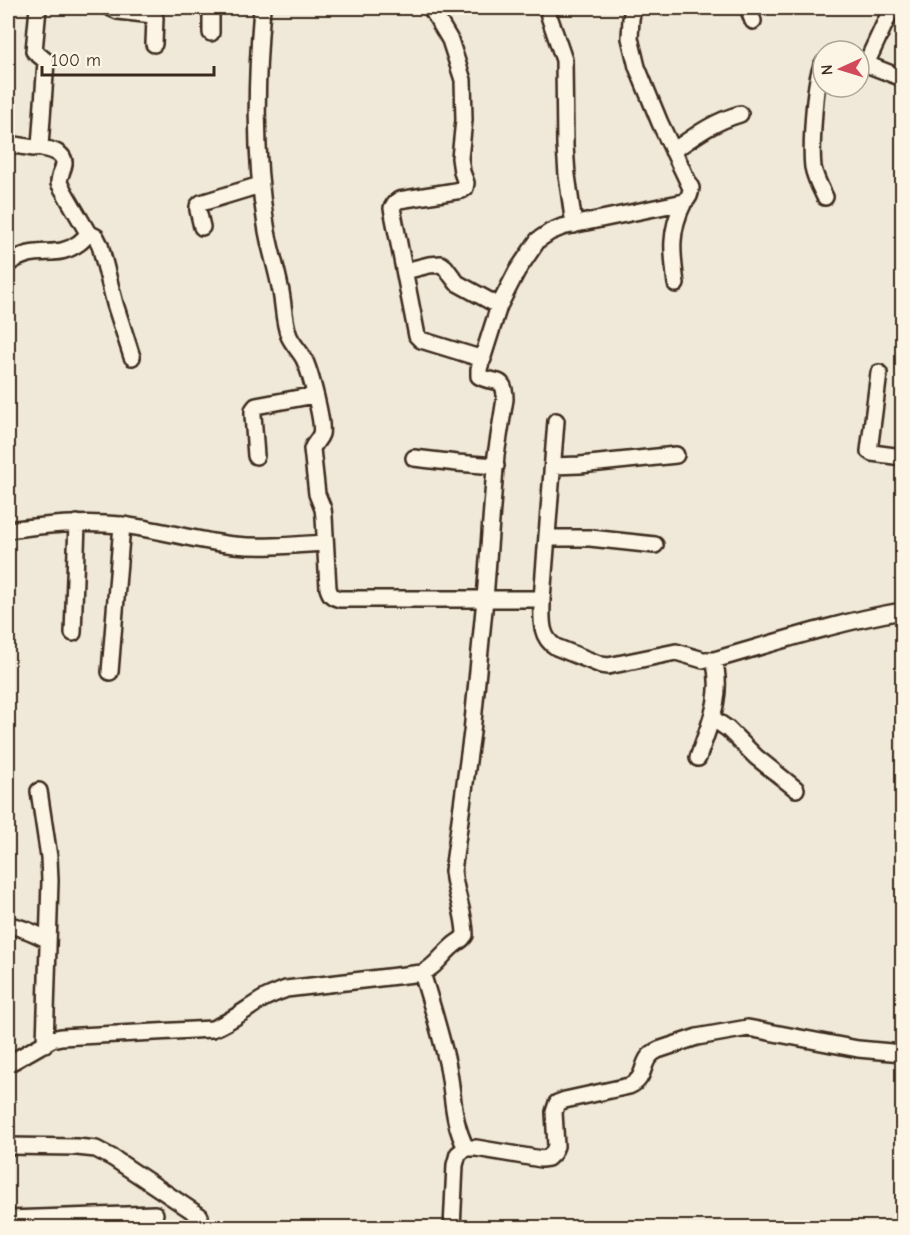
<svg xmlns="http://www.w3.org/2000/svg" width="910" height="1235" font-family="'Comic Neue',sans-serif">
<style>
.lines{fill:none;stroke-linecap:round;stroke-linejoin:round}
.minor-casing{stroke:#3b2a1e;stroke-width:20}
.minor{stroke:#fcf5e5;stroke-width:15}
</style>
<rect width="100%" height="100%" fill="#f0e9d9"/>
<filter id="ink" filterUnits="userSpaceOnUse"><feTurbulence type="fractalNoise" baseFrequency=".0167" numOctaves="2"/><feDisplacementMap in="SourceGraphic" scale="12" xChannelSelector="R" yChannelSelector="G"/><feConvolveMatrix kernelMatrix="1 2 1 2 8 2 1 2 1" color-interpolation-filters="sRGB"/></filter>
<g filter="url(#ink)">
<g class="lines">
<defs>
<path id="minor" d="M 111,8 L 118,11 L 153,15 L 155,18 L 154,44
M 262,8 C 256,80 254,153 266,225 C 269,246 276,266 280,287 C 284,303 283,321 289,336 C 293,345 300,351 304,359 C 310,371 324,423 321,434 C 319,440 314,443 312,449 L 317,494 L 323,509 L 324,517 L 328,588 C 330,595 332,597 340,599 L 542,599
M 431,8 L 450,40 L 463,80 L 464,120 L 460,158 L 462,172 L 466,183 L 465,188 L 462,190 L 399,200 L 395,203 L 392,208 L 417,336 L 421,340 L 483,359
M 748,8 L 753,21
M 549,16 L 564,60 L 565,146 L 567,175 L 574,225
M 211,33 L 211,8
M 859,63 L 866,64 L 902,78
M 823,64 C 814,76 811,150 813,167 C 815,178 820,187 825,197
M 866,64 L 892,8
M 8,144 L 34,148 L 40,146 L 46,61 L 34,51 L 38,8
M 673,151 C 696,135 713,122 740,114
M 202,227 L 198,210 L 198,206 L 201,203 L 260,185
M 88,233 L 96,237 L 100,245 L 115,304 L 132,357
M 8,264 C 13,260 21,256 29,254 C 48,250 61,256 79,243 C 83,239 86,238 88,233 L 59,183 C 59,175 63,171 64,164 C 65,151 46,149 37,147
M 405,271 L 429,265 L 441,264 L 445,267 L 457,283 L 499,306
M 676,284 C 672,253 669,231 684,202
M 879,373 L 869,451 L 872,453 L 902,457
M 556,421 L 542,599 C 542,617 539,637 556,647 L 601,665 L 608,666 L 676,652 L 703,660 L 714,660 C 777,642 838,622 902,611
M 256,456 L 253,415 L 253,410 L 256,406 L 315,395
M 414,458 L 457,463 L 496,466
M 553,466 L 580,465 L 676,455
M 8,530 C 45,525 83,521 121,525 C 159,529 196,541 234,545 C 264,548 295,545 325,543
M 547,538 L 590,538 L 655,545
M 73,633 L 77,523
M 110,672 L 122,525
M 712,718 L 728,729 L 756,757 L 796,789
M 698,758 C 709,725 724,696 714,660
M 39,791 L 49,857 L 50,881 L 45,1044
M 8,925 C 22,927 35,933 48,940
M 422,973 C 431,1002 440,1032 447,1062 C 454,1093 451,1119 466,1148
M 8,1064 L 52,1039 L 61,1037 L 212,1029 C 231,1022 246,1009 263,999 C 270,995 279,992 286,989 L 422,973 C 436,967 443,953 455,944 C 459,941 462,940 465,935 C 465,913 455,893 453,871 L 472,732 L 485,599 L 496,455 L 505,399 C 505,374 493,385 479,376 L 479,369 L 499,306 L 517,271 L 538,240 L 550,232 L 562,227 L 684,202 C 689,198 690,195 691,188 L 660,123 L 637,67 L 630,38 L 631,19 L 633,8
M 8,1146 L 77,1147 L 96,1149 L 113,1158 L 200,1216
M 8,1219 L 155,1214
M 452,1228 L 455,1165 L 458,1154 L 466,1148 L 476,1148 L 541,1159 L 548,1158 L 553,1153 L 556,1146 L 554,1112 L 557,1103 L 565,1100 L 629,1086 C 649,1078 638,1059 658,1050 L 697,1037 L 748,1028 L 858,1049 L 902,1053"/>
</defs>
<use href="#minor" class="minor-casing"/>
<use href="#minor" class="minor"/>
</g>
</g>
<rect width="910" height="1235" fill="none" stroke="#fcf5e5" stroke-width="30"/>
<rect x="15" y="15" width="880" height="1205" fill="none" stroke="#3b2a1e" stroke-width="2" filter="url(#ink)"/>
<g transform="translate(841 69) rotate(266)"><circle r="28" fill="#fcf5e5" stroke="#afa495" stroke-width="1.5"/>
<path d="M0-4.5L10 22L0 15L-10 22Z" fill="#d1495b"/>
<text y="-9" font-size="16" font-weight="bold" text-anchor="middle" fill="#3b2a1e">N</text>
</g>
<path d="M42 66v9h172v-9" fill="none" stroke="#3b2a1e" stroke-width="3"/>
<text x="51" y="66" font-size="18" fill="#3b2a1e" stroke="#fcf5e5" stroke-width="4.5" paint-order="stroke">100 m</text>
</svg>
